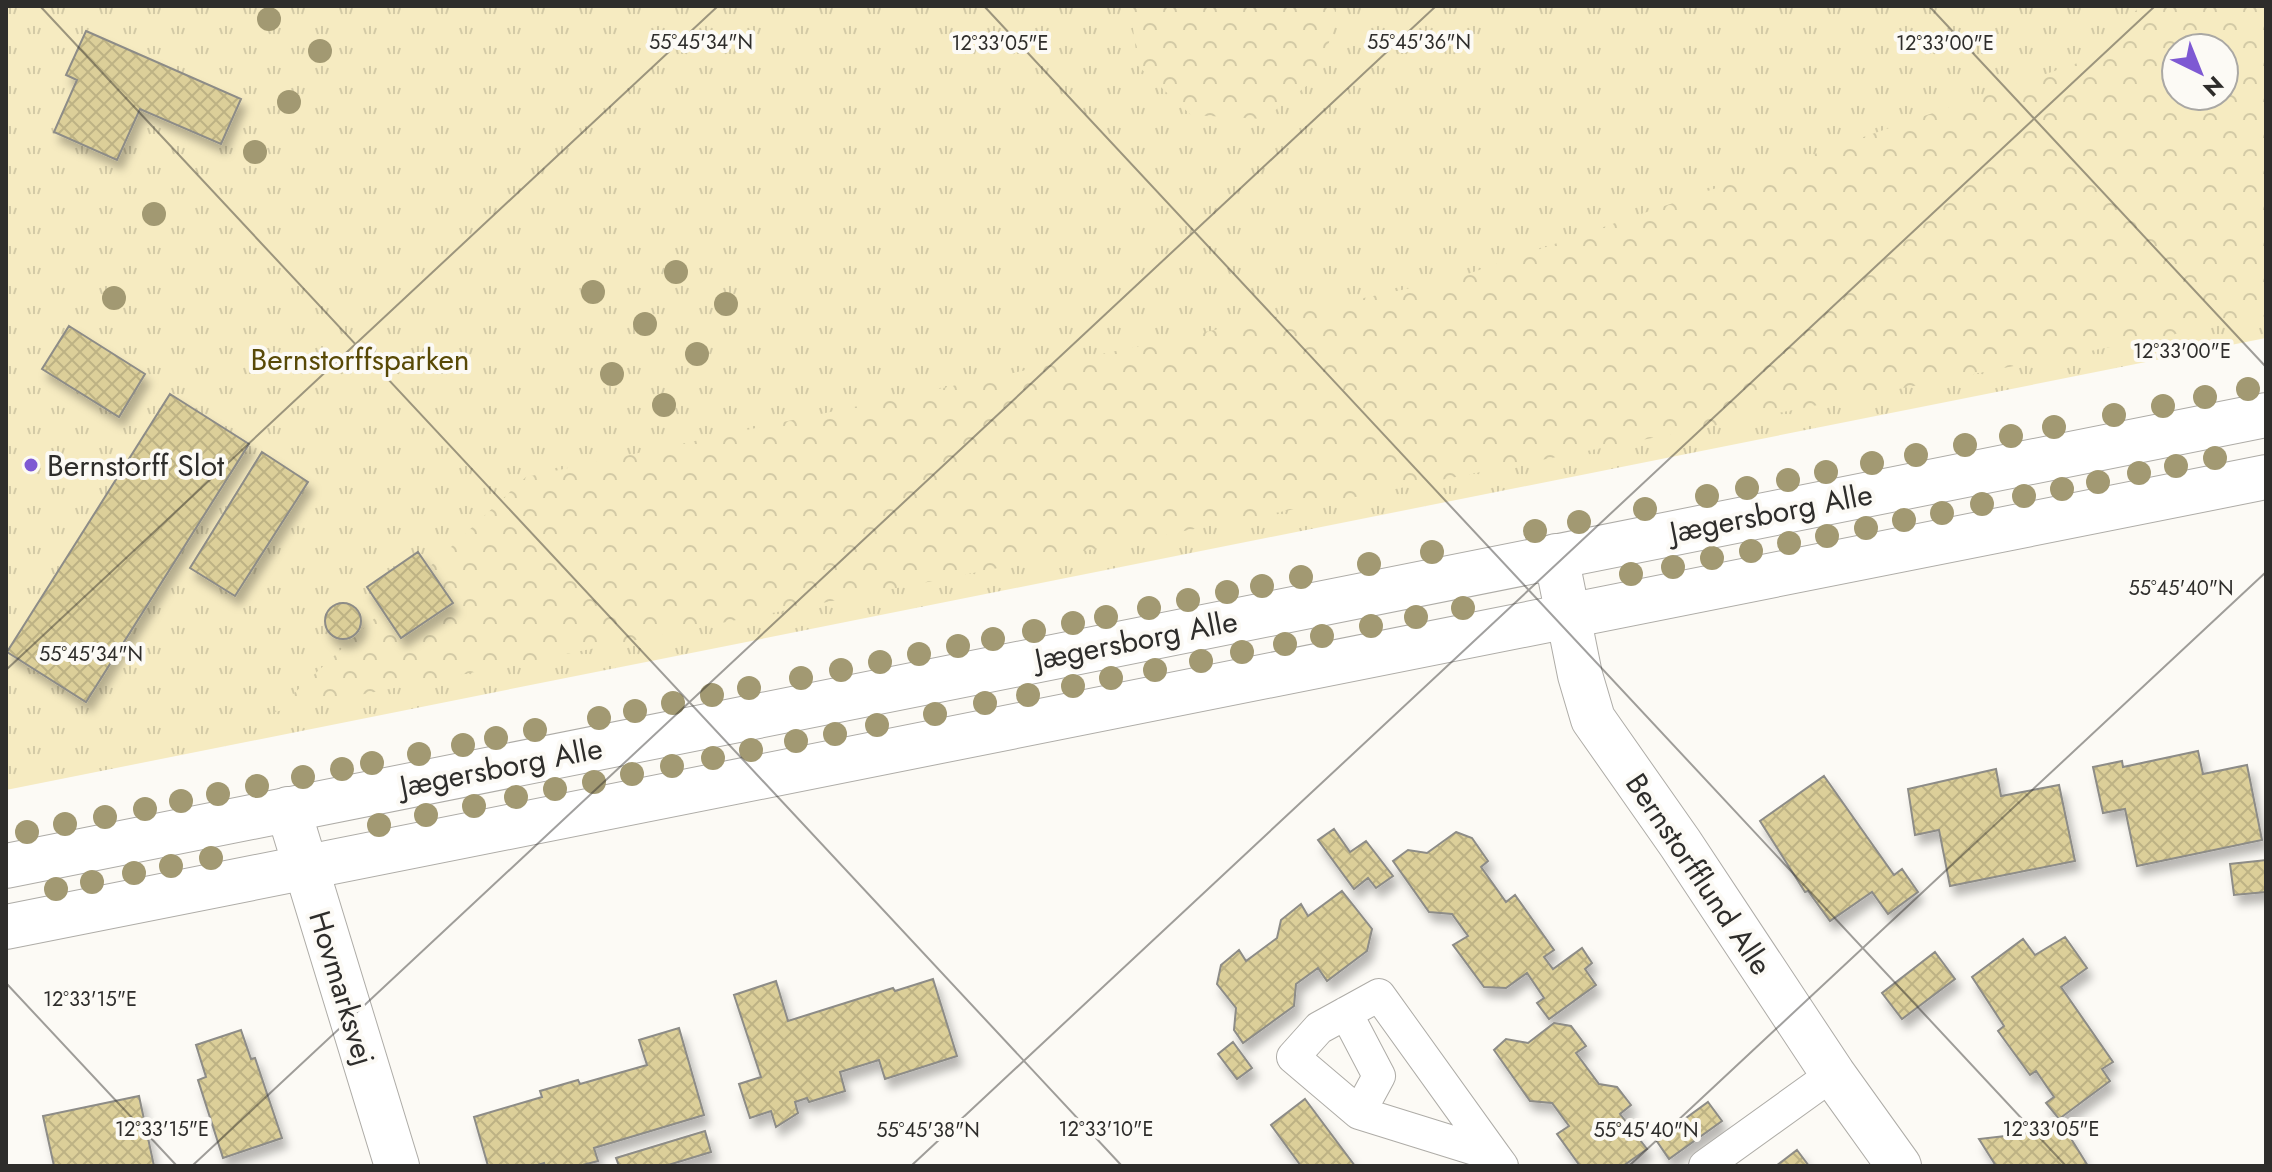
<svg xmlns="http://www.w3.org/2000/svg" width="2272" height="1172" font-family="Jost,sans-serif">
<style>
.grass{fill:url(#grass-tufts);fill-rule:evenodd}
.forest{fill:url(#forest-crowns);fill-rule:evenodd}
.building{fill:url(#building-cross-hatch);stroke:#8d8c87;stroke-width:2;filter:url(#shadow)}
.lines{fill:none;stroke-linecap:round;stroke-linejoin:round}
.lane-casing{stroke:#aeaca7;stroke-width:34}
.street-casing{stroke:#aeaca7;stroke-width:46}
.secondary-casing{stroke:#aeaca7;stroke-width:46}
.lane{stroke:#fff;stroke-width:32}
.street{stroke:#fff;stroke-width:44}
.secondary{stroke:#fff;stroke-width:44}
.tree{fill:#a29972}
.ticks{fill:none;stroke:#2e2d2b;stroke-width:2;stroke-opacity:0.45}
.poi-dot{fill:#7e59d3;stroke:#fcfaf5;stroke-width:3}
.labels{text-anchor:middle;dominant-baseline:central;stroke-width:8;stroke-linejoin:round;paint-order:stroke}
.park-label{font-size:30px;fill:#584906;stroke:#fcfaf5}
.poi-label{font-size:30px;fill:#2e2d2b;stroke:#fcfaf5;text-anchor:start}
.street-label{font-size:30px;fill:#2e2d2b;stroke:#fcfaf5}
.ticks-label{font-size:20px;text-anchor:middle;fill:#2e2d2b;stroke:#fcfaf5;stroke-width:8;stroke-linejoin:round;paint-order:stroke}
</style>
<defs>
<pattern id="grass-tufts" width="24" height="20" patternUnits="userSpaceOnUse" patternTransform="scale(2)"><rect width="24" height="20" fill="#f6ebc1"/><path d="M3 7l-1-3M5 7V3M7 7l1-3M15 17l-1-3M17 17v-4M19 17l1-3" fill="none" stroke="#d3caa6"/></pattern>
<pattern id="forest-crowns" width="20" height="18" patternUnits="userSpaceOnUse" patternTransform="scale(2)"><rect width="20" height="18" fill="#f6ebc1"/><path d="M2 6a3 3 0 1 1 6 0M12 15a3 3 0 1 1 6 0" fill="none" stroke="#d3caa6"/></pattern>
<pattern id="building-cross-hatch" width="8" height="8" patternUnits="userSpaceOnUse" patternTransform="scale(2)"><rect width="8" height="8" fill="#dccf99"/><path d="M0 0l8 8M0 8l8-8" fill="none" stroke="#bdb284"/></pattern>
<filter id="shadow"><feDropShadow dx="5" dy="9" stdDeviation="4" flood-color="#0004"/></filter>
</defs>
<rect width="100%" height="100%" fill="#fcfaf5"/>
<path class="grass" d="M 6,6 L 2266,6 L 2266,338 L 6,790 ZM 2176,48 L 2224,48 L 2224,96 L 2176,96 Z"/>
<path class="forest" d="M 1130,6 L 1337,6 L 1322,74 L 1264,119 L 1191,115 L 1138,66 Z
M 2140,6 L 2266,6 L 2266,316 L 274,712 L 526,477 L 1453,279 L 2092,58 ZM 2176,48 L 2224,48 L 2224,96 L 2176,96 Z"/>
<path class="building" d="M 86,31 L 241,99 L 221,144 L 140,109 L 117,160 L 54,132 L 77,80 L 66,75 Z
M 69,326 L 145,374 L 119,417 L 42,369 Z
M 170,394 L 249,444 L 86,702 L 7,652 Z
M 262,452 L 308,482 L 235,596 L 190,568 Z
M 418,552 L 453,603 L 401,638 L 367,587 Z
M325 621a18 18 0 1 1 36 0a18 18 0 1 1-36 0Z
M 2198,751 L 2203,774 L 2247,765 L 2262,840 L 2137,866 L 2125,809 L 2103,813 L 2093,767 L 2122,761 L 2123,767 Z
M 1996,769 L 2001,796 L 2059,785 L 2075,861 L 1950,886 L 1939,830 L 1915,835 L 1908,789 Z
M 1824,776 L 1894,875 L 1902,869 L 1918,892 L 1888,914 L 1872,892 L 1830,921 L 1808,891 L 1805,892 L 1760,821 Z
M 1334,829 L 1350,852 L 1366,841 L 1393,876 L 1376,888 L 1368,878 L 1354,889 L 1318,840 Z
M 1456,832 L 1472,838 L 1488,861 L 1481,867 L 1506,902 L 1515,895 L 1554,950 L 1544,957 L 1553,969 L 1582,948 L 1592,963 L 1585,969 L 1596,985 L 1549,1019 L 1537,1003 L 1544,998 L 1527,973 L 1506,988 L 1484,987 L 1453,945 L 1468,936 L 1452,914 L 1429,912 L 1393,861 L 1408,850 L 1427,853 Z
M 2266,860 L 2266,892 L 2234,895 L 2230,864 Z
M 1342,891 L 1372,929 L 1367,951 L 1327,981 L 1318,968 L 1296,984 L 1294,1006 L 1243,1043 L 1234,1030 L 1236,1008 L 1217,984 L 1221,965 L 1239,950 L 1246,961 L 1277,938 L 1281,920 L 1301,904 L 1308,916 Z
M 2065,937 L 2087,968 L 2061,987 L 2113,1062 L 2102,1069 L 2110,1081 L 2059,1119 L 2046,1103 L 2054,1097 L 2036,1071 L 2030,1075 L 1998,1031 L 2004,1026 L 1972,977 L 2023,939 L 2035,955 Z
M 1935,952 L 1955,979 L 1902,1019 L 1882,993 Z
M 933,979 L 957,1056 L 885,1079 L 879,1060 L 840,1072 L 845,1091 L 809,1102 L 807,1098 L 795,1102 L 798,1113 L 776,1127 L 771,1111 L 750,1118 L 739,1084 L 761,1077 L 734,995 L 776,981 L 788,1021 L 893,988 L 895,991 Z
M 1554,1023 L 1571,1026 L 1586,1046 L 1576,1053 L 1599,1084 L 1617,1087 L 1631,1105 L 1620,1114 L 1647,1149 L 1623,1166 L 1580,1166 L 1557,1134 L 1569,1126 L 1552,1103 L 1530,1101 L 1494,1050 L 1506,1039 L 1528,1043 Z
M 679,1028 L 704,1115 L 594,1148 L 598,1161 L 579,1166 L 545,1166 L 544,1163 L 535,1166 L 488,1166 L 474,1117 L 542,1097 L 540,1091 L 578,1080 L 580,1084 L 647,1065 L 639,1040 Z
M 241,1030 L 251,1059 L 255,1058 L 282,1138 L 223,1158 L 198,1080 L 206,1077 L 196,1045 Z
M 1233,1042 L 1252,1068 L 1237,1079 L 1218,1054 Z
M 139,1096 L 154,1166 L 54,1166 L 43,1116 Z
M 1305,1099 L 1355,1166 L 1301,1166 L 1271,1125 Z
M 1708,1102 L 1722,1121 L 1669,1159 L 1656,1140 Z
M 2065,1129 L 2088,1166 L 1996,1166 L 1979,1139 Z
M 705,1131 L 711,1152 L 665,1166 L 619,1166 L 616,1158 Z
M 1797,1150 L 1809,1166 L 1776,1166 Z"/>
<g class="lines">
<defs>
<path id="lane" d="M 1346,1013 L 1379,1076 L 1359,1113
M 1494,1155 L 1359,1113 L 1293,1057 L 1319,1028 L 1379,995 L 1494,1155 L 1502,1166
M 1705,1166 L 1833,1074"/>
<path id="street" d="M 1556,556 L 1580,675 L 1593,719 L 1680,843 L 1833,1074 L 1899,1166
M 288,809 L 397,1166"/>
<path id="secondary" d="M 6,866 L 2266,415
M 6,927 L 2266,477"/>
</defs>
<use href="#lane" class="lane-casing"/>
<use href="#street" class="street-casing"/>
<use href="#secondary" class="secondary-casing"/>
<use href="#lane" class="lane"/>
<use href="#street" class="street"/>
<use href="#secondary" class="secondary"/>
</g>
<g class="tree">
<circle cx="269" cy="19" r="12"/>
<circle cx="320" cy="51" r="12"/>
<circle cx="289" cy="102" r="12"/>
<circle cx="255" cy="152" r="12"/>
<circle cx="154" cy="214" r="12"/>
<circle cx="676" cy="272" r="12"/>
<circle cx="593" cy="292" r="12"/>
<circle cx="114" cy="298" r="12"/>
<circle cx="726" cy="304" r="12"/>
<circle cx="645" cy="324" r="12"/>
<circle cx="697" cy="354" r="12"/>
<circle cx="612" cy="374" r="12"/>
<circle cx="2248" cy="389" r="12"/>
<circle cx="2205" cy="397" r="12"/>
<circle cx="664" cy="405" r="12"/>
<circle cx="2163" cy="406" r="12"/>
<circle cx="2114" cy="415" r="12"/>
<circle cx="2054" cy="427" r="12"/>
<circle cx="2011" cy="436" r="12"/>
<circle cx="1965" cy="445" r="12"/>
<circle cx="1916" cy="455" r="12"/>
<circle cx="2215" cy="458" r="12"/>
<circle cx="1872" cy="463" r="12"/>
<circle cx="2176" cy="466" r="12"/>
<circle cx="1826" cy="472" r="12"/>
<circle cx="2139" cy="473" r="12"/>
<circle cx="1788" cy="480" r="12"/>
<circle cx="2098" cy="482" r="12"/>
<circle cx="1747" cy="488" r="12"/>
<circle cx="2062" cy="489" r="12"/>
<circle cx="1707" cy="496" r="12"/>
<circle cx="2024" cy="496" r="12"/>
<circle cx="1982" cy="504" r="12"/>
<circle cx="1645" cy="509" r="12"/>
<circle cx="1942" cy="513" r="12"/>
<circle cx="1904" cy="520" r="12"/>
<circle cx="1579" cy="522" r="12"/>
<circle cx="1866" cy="528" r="12"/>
<circle cx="1535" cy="531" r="12"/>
<circle cx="1827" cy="536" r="12"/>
<circle cx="1789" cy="543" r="12"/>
<circle cx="1751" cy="551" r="12"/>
<circle cx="1432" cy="552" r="12"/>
<circle cx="1712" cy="558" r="12"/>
<circle cx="1369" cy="564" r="12"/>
<circle cx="1673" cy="567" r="12"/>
<circle cx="1631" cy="574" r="12"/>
<circle cx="1301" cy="577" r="12"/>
<circle cx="1262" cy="586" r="12"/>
<circle cx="1227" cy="592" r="12"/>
<circle cx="1188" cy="600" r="12"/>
<circle cx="1149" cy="608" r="12"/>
<circle cx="1463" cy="608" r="12"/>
<circle cx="1106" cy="617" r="12"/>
<circle cx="1416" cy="617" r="12"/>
<circle cx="1073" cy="623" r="12"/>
<circle cx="1371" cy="626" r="12"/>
<circle cx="1034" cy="631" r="12"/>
<circle cx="1322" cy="636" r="12"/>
<circle cx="993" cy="639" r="12"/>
<circle cx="1285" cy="644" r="12"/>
<circle cx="958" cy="646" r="12"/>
<circle cx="1242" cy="652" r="12"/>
<circle cx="919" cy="654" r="12"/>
<circle cx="1201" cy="661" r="12"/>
<circle cx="880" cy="662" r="12"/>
<circle cx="841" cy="670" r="12"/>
<circle cx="1155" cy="670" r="12"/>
<circle cx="801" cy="678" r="12"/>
<circle cx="1111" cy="678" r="12"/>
<circle cx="1073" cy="686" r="12"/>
<circle cx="749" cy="688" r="12"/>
<circle cx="712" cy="695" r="12"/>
<circle cx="1028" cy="695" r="12"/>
<circle cx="673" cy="703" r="12"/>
<circle cx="985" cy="703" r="12"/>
<circle cx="635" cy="711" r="12"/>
<circle cx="935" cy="714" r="12"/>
<circle cx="599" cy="718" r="12"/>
<circle cx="877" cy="725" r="12"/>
<circle cx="535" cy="730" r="12"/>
<circle cx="835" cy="734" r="12"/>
<circle cx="496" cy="738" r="12"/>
<circle cx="796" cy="741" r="12"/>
<circle cx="463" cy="745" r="12"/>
<circle cx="751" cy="750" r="12"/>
<circle cx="419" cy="754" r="12"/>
<circle cx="713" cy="758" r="12"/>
<circle cx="372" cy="763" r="12"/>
<circle cx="672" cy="766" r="12"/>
<circle cx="342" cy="769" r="12"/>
<circle cx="632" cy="774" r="12"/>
<circle cx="303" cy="777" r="12"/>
<circle cx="594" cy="782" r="12"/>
<circle cx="257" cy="786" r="12"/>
<circle cx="555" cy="789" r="12"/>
<circle cx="218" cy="794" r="12"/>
<circle cx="516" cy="797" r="12"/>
<circle cx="181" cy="801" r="12"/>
<circle cx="474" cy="806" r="12"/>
<circle cx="145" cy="809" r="12"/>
<circle cx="426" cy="815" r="12"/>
<circle cx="105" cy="817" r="12"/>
<circle cx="65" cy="824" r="12"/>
<circle cx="379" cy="825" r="12"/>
<circle cx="27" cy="832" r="12"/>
<circle cx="211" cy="858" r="12"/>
<circle cx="171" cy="866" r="12"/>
<circle cx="134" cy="873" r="12"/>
<circle cx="92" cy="882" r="12"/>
<circle cx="56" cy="889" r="12"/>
</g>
<path class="ticks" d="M 40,6 L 1122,1166M 984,6 L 2066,1166M 1929,6 L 2266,367M 6,670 L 718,6M 6,983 L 177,1166M 192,1166 L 1436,6M 911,1166 L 2155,6M 1629,1166 L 2266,572"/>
<circle class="poi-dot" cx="31" cy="465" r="8"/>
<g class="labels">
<g class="park-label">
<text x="360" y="359">Bernstorffsparken</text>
</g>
<g class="poi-label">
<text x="47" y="465">Bernstorff Slot</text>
</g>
<g class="street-label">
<text transform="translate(1771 513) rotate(-11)">Jægersborg Alle</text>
<text transform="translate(1136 640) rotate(-11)">Jægersborg Alle</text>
<text transform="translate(501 767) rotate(-11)">Jægersborg Alle</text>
<text transform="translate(1699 874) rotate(56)">Bernstorfflund Alle</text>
<text transform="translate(342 988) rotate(73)">Hovmarksvej</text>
</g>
</g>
<g class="ticks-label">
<text x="701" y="49">55°45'34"N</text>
<text x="1419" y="49">55°45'36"N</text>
<text x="1945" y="50">12°33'00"E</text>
<text x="1000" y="50">12°33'05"E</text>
<text x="2182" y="358">12°33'00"E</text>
<text x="2181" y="595">55°45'40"N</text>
<text x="91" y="661">55°45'34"N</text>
<text x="90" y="1006">12°33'15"E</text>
<text x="162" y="1136">12°33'15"E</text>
<text x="1106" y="1136">12°33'10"E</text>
<text x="2051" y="1136">12°33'05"E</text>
<text x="928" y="1137">55°45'38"N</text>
<text x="1646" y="1137">55°45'40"N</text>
</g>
<rect width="2272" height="1172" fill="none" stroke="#2e2d2b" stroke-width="16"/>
<g transform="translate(2200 72) rotate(137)"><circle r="38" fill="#fcfaf5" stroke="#aaa8a4" stroke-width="2"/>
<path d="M0-6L14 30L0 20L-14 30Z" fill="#7e59d3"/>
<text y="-12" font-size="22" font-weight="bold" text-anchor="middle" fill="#2e2d2b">N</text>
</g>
</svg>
